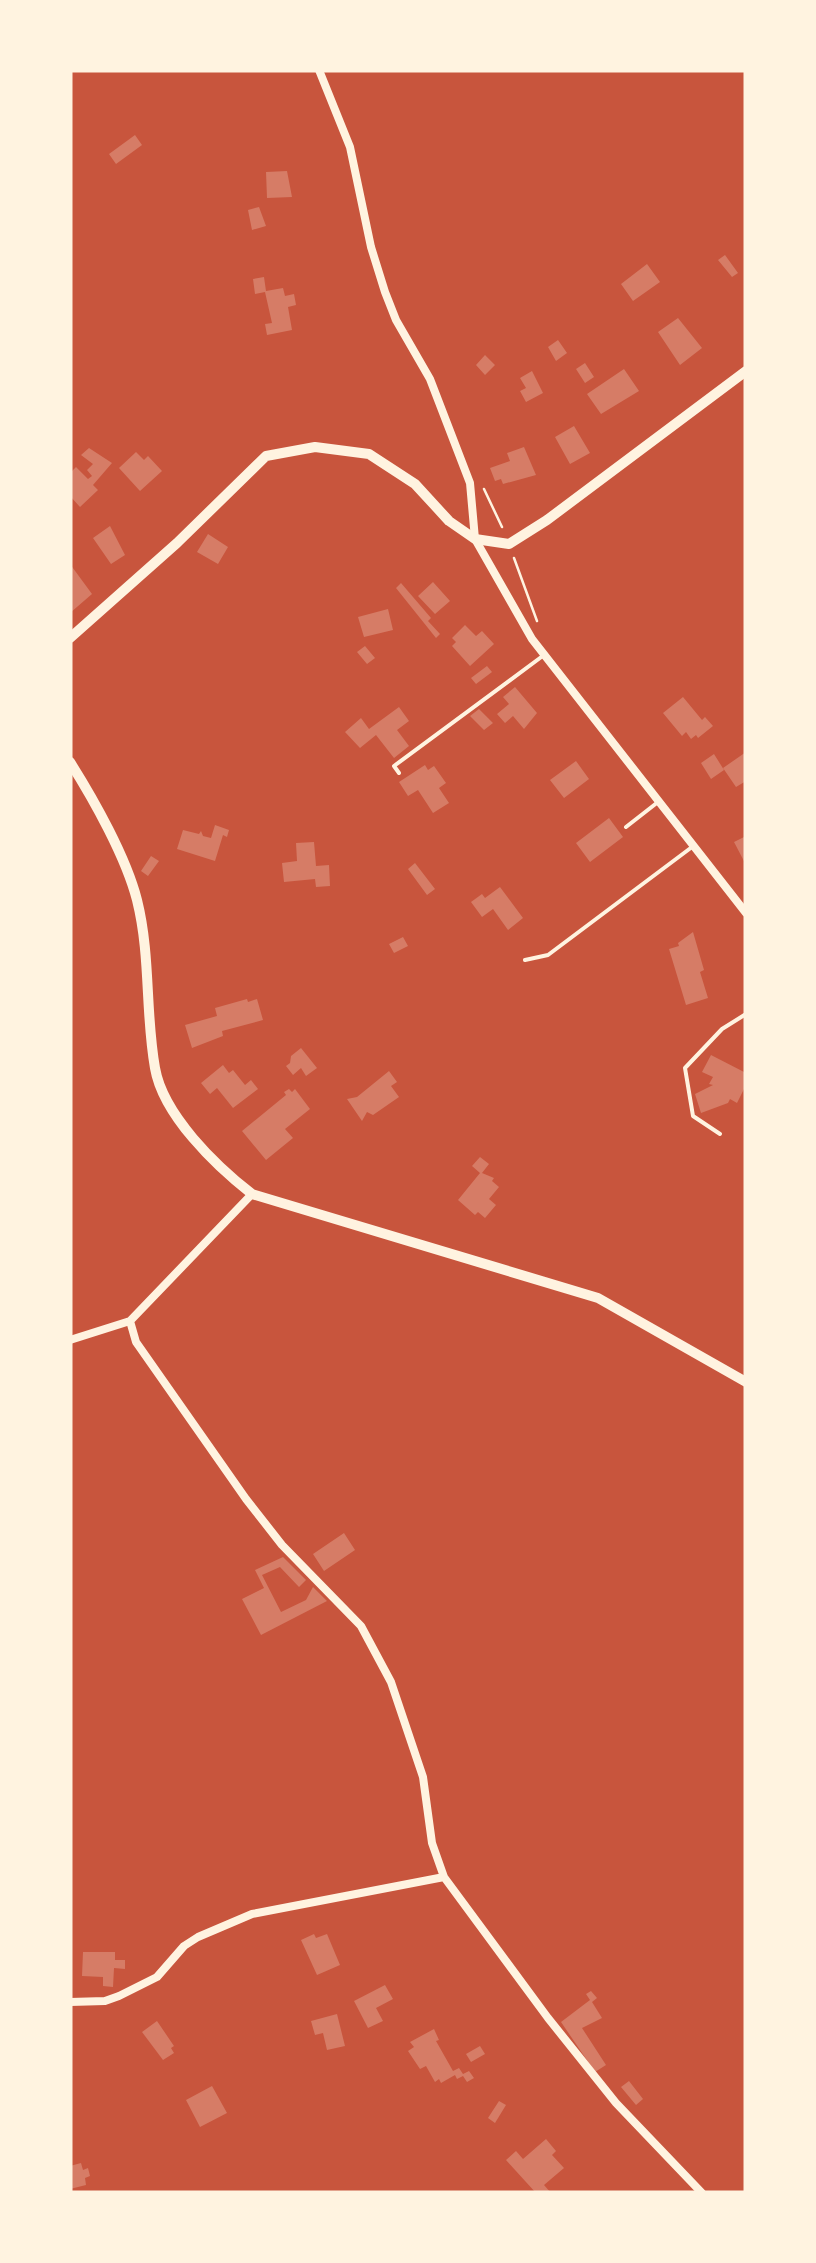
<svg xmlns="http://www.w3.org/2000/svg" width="816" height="2263" font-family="Figtree,sans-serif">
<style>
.building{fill:#d67c66}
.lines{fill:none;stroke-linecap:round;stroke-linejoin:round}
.path{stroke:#fff3e0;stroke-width:2.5}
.service{stroke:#fff3e0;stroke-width:4}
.minor{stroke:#fff3e0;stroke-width:8}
.tertiary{stroke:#fff3e0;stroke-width:10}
</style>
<rect width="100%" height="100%" fill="#c8553d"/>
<path class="building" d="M 135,135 L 142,145 L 116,164 L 109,154 Z
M 287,171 L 292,197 L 267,198 L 266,172 Z
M 259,207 L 266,226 L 252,230 L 248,210 Z
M 725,255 L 738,273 L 732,277 L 718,260 Z
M 647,264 L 660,282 L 633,301 L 621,284 Z
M 264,277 L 266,291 L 283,288 L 285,296 L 294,294 L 296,305 L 288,307 L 292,330 L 267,335 L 265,324 L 272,323 L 265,292 L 255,294 L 253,279 Z
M 678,318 L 702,348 L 680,365 L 658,332 Z
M 558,340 L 567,353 L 556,361 L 548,347 Z
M 485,355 L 495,365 L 485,375 L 476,365 Z
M 585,363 L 594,377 L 585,383 L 576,369 Z
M 624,369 L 639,391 L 601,414 L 587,394 Z
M 532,371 L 543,393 L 526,402 L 520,391 L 526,388 L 520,378 Z
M 574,426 L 590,453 L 570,464 L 555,437 Z
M 524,447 L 536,475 L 503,484 L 501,479 L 495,481 L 490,468 L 510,461 L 507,453 Z
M 89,448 L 112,463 L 93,485 L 98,490 L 80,507 L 70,496 L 70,473 L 76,467 L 88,479 L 92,476 L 87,470 L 93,464 L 81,455 Z
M 136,452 L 144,460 L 148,456 L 162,471 L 140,491 L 119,468 Z
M 110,526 L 125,555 L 111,564 L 93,538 Z
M 208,534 L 228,547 L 218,564 L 197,552 Z
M 70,564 L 92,594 L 70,613 Z
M 433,582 L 450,601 L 435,614 L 418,596 Z
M 401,583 L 431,618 L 428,621 L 440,634 L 436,638 L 396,588 Z
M 388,609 L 393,630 L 364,637 L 358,617 Z
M 465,625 L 476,636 L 482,631 L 494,644 L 470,666 L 452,646 L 456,642 L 452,638 Z
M 365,646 L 375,658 L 367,664 L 357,652 Z
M 487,666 L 492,672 L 476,684 L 471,678 Z
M 515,687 L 537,713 L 524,729 L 513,716 L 505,723 L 497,714 L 509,704 L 503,697 Z
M 683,697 L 702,720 L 705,717 L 713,726 L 698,738 L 696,735 L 691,739 L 686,732 L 682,736 L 663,713 Z
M 399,707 L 409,721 L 397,730 L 409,746 L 394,758 L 376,735 L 360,748 L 345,732 L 361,718 L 369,729 Z
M 479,709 L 493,723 L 484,730 L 470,716 Z
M 746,752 L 746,781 L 736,787 L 723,768 Z
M 714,754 L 724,770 L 711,779 L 701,763 Z
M 576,761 L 589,779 L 564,798 L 550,780 Z
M 425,765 L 428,770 L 434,766 L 446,783 L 439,788 L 449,803 L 433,813 L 418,790 L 408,796 L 399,782 Z
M 609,818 L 623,837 L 590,862 L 576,843 Z
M 215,825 L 229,830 L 227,837 L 223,835 L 215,861 L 177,849 L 183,830 L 199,834 L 201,831 L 203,836 L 211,838 Z
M 746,836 L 746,865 L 734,842 Z
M 314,842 L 316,866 L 329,865 L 330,886 L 316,887 L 315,879 L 284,882 L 282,863 L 297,861 L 296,843 Z
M 151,856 L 159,861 L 148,876 L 141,871 Z
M 415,863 L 435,889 L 427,895 L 408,869 Z
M 500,887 L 523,918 L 508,930 L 493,909 L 482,917 L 471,902 L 482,894 L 485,898 Z
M 693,932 L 704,970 L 700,972 L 708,998 L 686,1005 L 669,949 L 679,946 L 678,943 Z
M 403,937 L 408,946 L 394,953 L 389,944 Z
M 247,999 L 248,1002 L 257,999 L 263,1020 L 222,1031 L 223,1036 L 192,1048 L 185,1025 L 217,1016 L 215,1008 Z
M 301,1048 L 317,1068 L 306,1076 L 301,1068 L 293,1075 L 286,1066 L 290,1063 L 291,1056 Z
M 711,1055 L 746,1073 L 746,1085 L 737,1103 L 730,1099 L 728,1103 L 701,1113 L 695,1094 L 713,1085 L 709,1084 L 713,1077 L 702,1072 Z
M 223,1065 L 229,1073 L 233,1070 L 245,1085 L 251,1080 L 258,1089 L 233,1108 L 217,1088 L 210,1094 L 201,1083 Z
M 389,1071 L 397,1082 L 391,1086 L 399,1097 L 373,1115 L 367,1112 L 362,1121 L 347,1099 L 357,1097 Z
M 289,1089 L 292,1092 L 295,1089 L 310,1109 L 285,1129 L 293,1138 L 266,1160 L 242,1131 L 286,1095 L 284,1092 Z
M 480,1157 L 489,1164 L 482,1173 L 494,1178 L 492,1181 L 499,1187 L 489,1199 L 496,1205 L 485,1218 L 478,1212 L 475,1215 L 458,1200 L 480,1173 L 472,1166 Z
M 344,1533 L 355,1550 L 324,1571 L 313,1554 Z
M 283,1557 L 306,1580 L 299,1587 L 280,1567 L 262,1575 L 281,1612 L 306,1600 L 313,1587 L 327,1601 L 261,1635 L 242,1599 L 264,1588 L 255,1570 Z
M 314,1934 L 316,1938 L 327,1934 L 340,1965 L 317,1975 L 301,1940 Z
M 83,1952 L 115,1952 L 115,1960 L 125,1960 L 125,1969 L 114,1968 L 113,1987 L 103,1986 L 103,1977 L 82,1976 Z
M 385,1985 L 393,1999 L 376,2008 L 383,2021 L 368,2028 L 354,2001 Z
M 591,1991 L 597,1998 L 592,2002 L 602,2018 L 582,2028 L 606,2065 L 595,2072 L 561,2022 L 590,2000 L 586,1994 Z
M 337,2014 L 345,2046 L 327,2050 L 323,2033 L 315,2035 L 311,2021 Z
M 157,2021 L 174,2046 L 171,2048 L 174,2053 L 163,2060 L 142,2032 Z
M 434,2029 L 439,2040 L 436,2041 L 453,2071 L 459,2068 L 463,2074 L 469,2071 L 474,2078 L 467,2082 L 463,2076 L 457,2079 L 455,2075 L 441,2083 L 439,2079 L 435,2082 L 426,2066 L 420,2069 L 408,2051 L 414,2047 L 410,2042 Z
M 480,2046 L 485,2054 L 471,2062 L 466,2054 Z
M 629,2081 L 643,2099 L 636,2105 L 621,2087 Z
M 212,2086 L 227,2113 L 200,2127 L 186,2100 Z
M 499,2101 L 506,2105 L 495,2123 L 488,2118 Z
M 546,2139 L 556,2151 L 552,2155 L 564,2168 L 544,2185 L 551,2193 L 536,2193 L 506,2160 L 516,2151 L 523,2159 Z
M 81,2163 L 83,2170 L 88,2168 L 90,2176 L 85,2178 L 86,2185 L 70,2189 L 70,2166 Z"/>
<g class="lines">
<path class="path" d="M 484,489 L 502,527
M 514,558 L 537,621"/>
<path class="service" d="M 399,773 L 394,766 L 544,655
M 626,827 L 658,802
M 525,960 L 548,955 L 692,847
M 720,1134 L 693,1116 L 685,1068 L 722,1029 L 746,1014"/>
<path class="minor" d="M 319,70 L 350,147 L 371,247 L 385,292 L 396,320 L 430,379 L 470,483 L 475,539 L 532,639 L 746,913
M 130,1321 L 136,1342 L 246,1499 L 282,1545 L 361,1626 L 391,1682 L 423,1777 L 432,1843 L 444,1877 L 548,2018 L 616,2103 L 702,2193
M 70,1340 L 130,1321 L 252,1194
M 70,2002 L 105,2001 L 119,1996 L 157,1977 L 184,1946 L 198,1937 L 252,1914 L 444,1877"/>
<path class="tertiary" d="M 70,638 L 177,543 L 266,456 L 315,447 L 369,454 L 415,484 L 449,521 L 475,539 L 509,544 L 547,520 L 746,371
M 70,762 C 94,800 126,857 137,900 C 151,956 145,1012 155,1068 C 163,1115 216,1166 252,1194 L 598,1298 L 746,1382"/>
</g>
<rect width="816" height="2263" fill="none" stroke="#fff3e0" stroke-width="145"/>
</svg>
